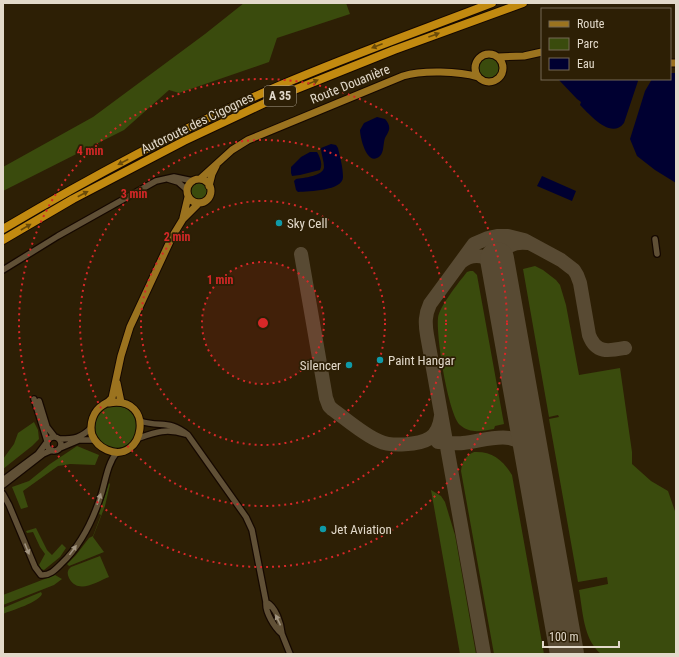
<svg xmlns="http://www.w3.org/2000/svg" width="679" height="657" font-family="'Roboto Condensed',sans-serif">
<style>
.green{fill:#3a4b0d}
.water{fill:#000031}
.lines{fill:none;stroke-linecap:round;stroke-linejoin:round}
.taxiway{stroke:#584a33;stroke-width:14}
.runway{stroke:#584a33;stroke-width:34}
.minor-casing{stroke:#150800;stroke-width:8}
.major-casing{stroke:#150800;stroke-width:9}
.highway-casing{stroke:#150800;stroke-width:10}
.minor{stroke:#605036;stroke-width:5.5}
.major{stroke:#9b731f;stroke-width:7}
.highway{stroke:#c28a10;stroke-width:8}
.oneway{fill:#694a09}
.oneway2{fill:#a19480}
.ring{fill:none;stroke:#d62828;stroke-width:2;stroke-dasharray:2 4}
.culture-dot{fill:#0f9aa8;stroke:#2d1f05;stroke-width:1.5}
.labels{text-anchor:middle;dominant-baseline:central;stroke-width:3.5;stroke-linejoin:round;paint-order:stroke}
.shield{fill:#2d1f05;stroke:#aca18f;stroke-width:1}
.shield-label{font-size:12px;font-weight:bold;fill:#e2d9ca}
.street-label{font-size:13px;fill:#e2d9ca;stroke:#2d1f05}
.poi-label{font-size:13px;fill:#e2d9ca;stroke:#2d1f05;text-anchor:start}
.centre{fill:#d62828;stroke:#2d1f05;stroke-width:2}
.ring-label{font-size:12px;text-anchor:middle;font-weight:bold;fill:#d62828;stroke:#2d1f05;stroke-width:3.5;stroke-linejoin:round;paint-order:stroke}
</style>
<rect width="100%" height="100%" fill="#2d1f05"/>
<path class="green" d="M 244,3 L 346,3 L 350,14 L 277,38 L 269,62 L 179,93 L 169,90 L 124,130 L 3,191 L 3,167 L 93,117 L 205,34 Z
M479 68a10 10 0 1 1 20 0a10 10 0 1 1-20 0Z
M191 191a8 8 0 1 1 16 0a8 8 0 1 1-16 0Z
M 535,266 L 543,270 L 556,280 L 560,285 L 566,305 L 579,375 L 620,368 L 632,452 L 632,464 L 651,481 L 668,491 L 676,514 L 676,653 L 601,654 C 583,639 583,611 579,590 L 608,584 L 607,577 L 578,582 L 549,419 L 559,417 L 558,415 L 549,417 L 523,269 Z
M 470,271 L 473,271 L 477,275 L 504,424 L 495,426 L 494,429 C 482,431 470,434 460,425 C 448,413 436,336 438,318 C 439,307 459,282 467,272 Z
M95 427a21 21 0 1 1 42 0a21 21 0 1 1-42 0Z
M 34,422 L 38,430 L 39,439 L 32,446 L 3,469 L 3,459 L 14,444 L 18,433 Z
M 77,446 L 99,455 L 95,465 L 70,464 L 58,466 L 23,491 L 28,507 L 21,509 L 12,487 L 29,481 L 50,464 Z
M 474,452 C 492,451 503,460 512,475 L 544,654 L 494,654 L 461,471 C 462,462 465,456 474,452 Z
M 109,483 L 110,484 L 105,506 L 93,537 L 104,552 L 69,566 L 67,564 L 76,555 L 89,538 L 93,536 L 101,515 L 99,514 Z
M 431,490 L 441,496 L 445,502 L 455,535 L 476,654 L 460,654 Z
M 36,528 L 47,550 L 52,555 L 62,544 L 66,548 L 60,557 L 44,570 L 41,569 L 39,565 L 45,554 L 40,547 L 33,532 L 27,533 L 26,531 Z
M 100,556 L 109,577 C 96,582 78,595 69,578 C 67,574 67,570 71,567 Z
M 55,575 L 62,579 L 54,585 L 3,605 L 3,595 Z
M 41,592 L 42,594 C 38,603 12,610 3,614 L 3,608 Z"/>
<path class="water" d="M 670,73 L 676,73 L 676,183 L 655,170 L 637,156 L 630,139 L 645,91 L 652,79 L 670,79 Z
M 558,79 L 637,79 L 638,81 L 624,123 C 611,140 590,115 580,105 L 581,102 L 577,99 Z
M 377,117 L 385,119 C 388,122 390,126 389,130 C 388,133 386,136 385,138 C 383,144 384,152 380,156 C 367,168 360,137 360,130 L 364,123 Z
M 331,144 L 336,145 L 338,148 C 340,157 343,167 343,177 C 343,191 309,191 298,192 L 296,190 L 294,181 L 296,179 C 303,178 324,176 324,167 C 324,161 321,154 321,148 Z
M 310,152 L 317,152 C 320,157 323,164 320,170 L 300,175 L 292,176 L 291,173 L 291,167 L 301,157 Z
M 542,176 L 576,191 L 572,201 L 537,186 Z"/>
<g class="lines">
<path class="taxiway" d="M 301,254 L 326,398 L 329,406 L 332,409 C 346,419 364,435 379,441 C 391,447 419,445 430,438 C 437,433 440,424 441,416
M 461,262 C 476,250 496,257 500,276
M 504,296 C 501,274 492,239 528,243
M 438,442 C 446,442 455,444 463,443 C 490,440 518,426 533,458
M 566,644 L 570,654
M 484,654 L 427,335 C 425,323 425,315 430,304 L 474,244 L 488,238 L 497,236 L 508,236 L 524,240 L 561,260 L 574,270 L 577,275 L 580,283 L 589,335 C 596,354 609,351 625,348"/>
<path class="runway" d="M 497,259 L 567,654"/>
<defs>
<path id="minor" d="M 168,179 L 178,182 L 187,190
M 655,239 L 657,254
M 3,270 L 58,236 L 156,181 L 174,177 L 193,181
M 34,399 L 47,441
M 39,401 L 47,427 L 54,436
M 140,421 C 161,428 168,419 188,435 L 246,517 L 252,530 L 266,602 C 265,612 274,627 282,634 C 281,623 276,607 266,602
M47 444a7 7 0 1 1 14 0a7 7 0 1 1-14 0Z
M 139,438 C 156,432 167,428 185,434
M 60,439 C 74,439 81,438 91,428
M 60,448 L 79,440 L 95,440
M 3,480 L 38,454 L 47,442
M 3,485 L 43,454 L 52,450
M 3,494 L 9,505 L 35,567 L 41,575 C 50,576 56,569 62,563 C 82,544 94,518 102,492 C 106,478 108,463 117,452
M 282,634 L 290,654"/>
<path id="major" d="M475 68a14 14 0 1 1 28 0a14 14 0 1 1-28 0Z
M 498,57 L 524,56 L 542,52
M 670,63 L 676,63
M 200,179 L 232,150 L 248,140 L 403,76 C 422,70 459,71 478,77
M187 191a12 12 0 1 1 24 0a12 12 0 1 1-24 0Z
M 209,186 L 212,174 L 216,166
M 183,218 L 188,197
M 117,383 L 121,402
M 109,403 C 157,395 144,466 107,450 C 100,447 95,442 92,435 C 89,424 93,411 103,405 C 107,403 109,402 112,398 L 121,356 L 130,327 L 172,237 L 183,219 L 199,203"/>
<path id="highway" d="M 3,229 C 93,176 185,126 281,85 C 351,55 422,30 492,3
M 3,240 L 73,199 L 184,141 L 284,94 L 394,50 L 523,3"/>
</defs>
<use href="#minor" class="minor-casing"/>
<use href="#major" class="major-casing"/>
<use href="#highway" class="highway-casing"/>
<use href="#minor" class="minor"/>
<use href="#major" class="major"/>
<use href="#highway" class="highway"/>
</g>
<defs><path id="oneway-solid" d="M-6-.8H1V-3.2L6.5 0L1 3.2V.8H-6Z"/></defs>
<g class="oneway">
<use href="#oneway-solid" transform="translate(434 35) rotate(-20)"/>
<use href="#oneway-solid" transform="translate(377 46) rotate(159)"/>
<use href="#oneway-solid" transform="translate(313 82) rotate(-22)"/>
<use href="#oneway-solid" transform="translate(123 162) rotate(152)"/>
<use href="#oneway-solid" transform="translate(83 194) rotate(-28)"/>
<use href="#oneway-solid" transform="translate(26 227) rotate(-30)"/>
</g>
<g class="oneway2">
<use href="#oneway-solid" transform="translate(99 499) rotate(-71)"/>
<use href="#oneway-solid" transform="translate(27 549) rotate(68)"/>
<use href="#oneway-solid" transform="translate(73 550) rotate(-54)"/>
<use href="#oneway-solid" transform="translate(278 620) rotate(-115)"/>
</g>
<circle cx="263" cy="323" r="61" fill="#d62828" fill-opacity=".12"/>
<g class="ring">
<circle cx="263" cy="323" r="61"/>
<circle cx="263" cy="323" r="122"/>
<circle cx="263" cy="323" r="183"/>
<circle cx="263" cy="323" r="244"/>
</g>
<g class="culture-dot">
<circle cx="279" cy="223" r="4"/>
<circle cx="380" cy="360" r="4"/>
<circle cx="349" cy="365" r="4"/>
<circle cx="323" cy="529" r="4"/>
</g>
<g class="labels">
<rect class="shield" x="264" y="86" width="32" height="20" rx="3"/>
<g class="shield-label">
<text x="280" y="96">A 35</text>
</g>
<g class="street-label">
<text transform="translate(350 84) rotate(-22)">Route Douanière</text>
<text transform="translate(197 123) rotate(-26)">Autoroute des Cigognes</text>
</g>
<g class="poi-label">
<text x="287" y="223">Sky Cell</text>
<text x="388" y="360">Paint Hangar</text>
<text x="341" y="365" text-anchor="end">Silencer</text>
<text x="331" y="529">Jet Aviation</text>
</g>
</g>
<circle cx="263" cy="323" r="6" class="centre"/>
<g class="ring-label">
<text x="90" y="155">4 min</text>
<text x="134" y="198">3 min</text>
<text x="177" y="241">2 min</text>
<text x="220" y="284">1 min</text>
</g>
<rect width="679" height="657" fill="none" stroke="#e2d9ca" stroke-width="8"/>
<rect x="541" y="8" width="130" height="72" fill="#2d1f05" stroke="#756954"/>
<rect x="549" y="21" width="20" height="6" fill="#9b731f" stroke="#756954"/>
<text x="577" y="28" font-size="12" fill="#e2d9ca">Route</text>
<rect x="549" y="38" width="20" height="12" fill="#3a4b0d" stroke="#756954"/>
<text x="577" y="48" font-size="12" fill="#e2d9ca">Parc</text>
<rect x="549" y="58" width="20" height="12" fill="#000031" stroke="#756954"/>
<text x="577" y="68" font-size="12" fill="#e2d9ca">Eau</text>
<path d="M543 641v6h76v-6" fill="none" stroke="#e2d9ca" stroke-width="2"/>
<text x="549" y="641" font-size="12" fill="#e2d9ca" stroke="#2d1f05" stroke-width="3" paint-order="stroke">100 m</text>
</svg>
